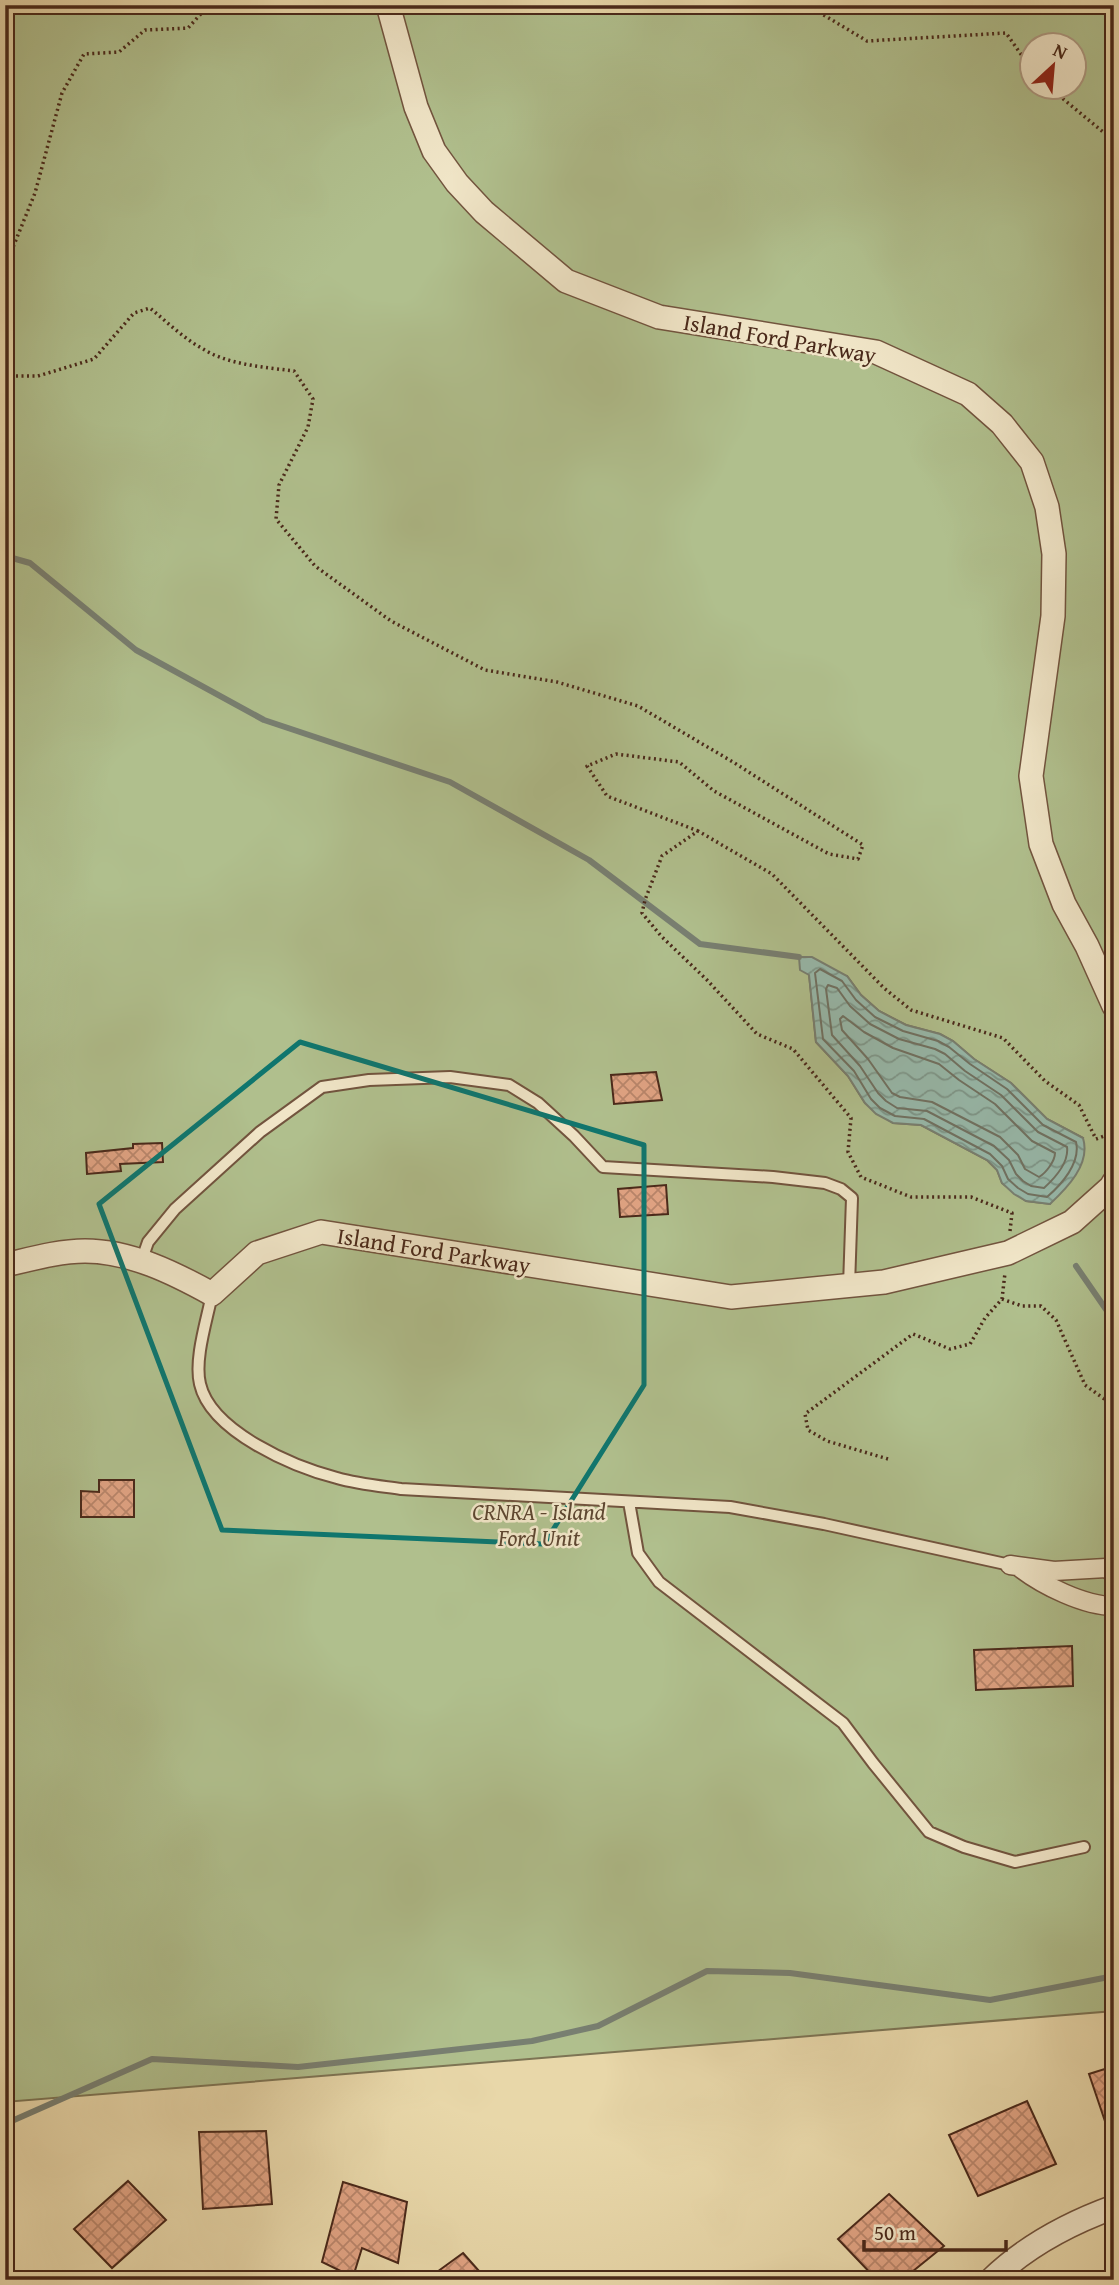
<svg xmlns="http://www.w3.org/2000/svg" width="1119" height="2285" font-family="'Gentium Book Plus',serif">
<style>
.green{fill:#b0bf8d;stroke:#7d7454;stroke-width:2;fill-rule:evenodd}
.water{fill:url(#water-waves);stroke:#787f71;stroke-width:2}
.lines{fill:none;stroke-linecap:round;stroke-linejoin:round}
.shore{stroke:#707162;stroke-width:2}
.stream{stroke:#787f71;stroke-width:6}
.building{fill:url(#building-cross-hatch);stroke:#4a291a;stroke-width:2}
.service-casing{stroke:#72543e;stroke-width:14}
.pedestrian-casing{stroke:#72543e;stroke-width:21}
.minor-casing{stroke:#72543e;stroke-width:26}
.path{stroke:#4a291a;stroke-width:3.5;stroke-dasharray:2 3.5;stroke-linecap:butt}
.service{stroke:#f0e5c7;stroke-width:10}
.pedestrian{stroke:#f0e5c7;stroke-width:18}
.minor{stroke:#f0e5c7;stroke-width:23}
.marked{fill:none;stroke:#0f766e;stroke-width:5;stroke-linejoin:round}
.labels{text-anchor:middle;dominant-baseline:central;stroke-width:5;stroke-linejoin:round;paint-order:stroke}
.street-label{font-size:23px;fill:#4a291a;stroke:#f0e5c7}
.park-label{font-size:23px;font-style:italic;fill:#5e4731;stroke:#f0e5c7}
</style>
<defs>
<pattern id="water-waves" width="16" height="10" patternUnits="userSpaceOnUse" patternTransform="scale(1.75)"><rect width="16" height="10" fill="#97b9ab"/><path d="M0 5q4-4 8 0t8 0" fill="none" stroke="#7d968a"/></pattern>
<pattern id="building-cross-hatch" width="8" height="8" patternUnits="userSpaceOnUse" patternTransform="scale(1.75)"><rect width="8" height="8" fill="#e0a383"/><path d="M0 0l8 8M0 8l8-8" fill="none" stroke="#b8856a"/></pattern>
</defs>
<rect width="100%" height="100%" fill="#e8d7a9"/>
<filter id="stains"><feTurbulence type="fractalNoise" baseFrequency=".00286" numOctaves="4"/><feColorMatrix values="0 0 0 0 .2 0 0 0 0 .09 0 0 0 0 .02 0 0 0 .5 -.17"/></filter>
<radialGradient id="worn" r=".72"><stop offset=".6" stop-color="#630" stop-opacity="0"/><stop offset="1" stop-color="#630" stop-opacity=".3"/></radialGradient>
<path class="green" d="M 5,5 L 1114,5 L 1114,2011 L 5,2102 ZM 1032,46 L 1074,46 L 1074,88 L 1032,88 ZM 809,974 L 847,976 L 861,995 L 879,1011 L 906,1025 L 940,1034 L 953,1041 L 974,1059 L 1011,1083 L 1047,1119 L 1083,1138 L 1050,1204 L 1026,1201 L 1002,1183 L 997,1170 L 987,1160 L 921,1125 L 893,1123 L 865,1103 L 848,1076 L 816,1042 Z"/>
<path class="water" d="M 799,957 L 812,957 L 847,976 L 861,995 L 879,1011 L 906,1025 L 940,1034 L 953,1041 L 974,1059 L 1011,1083 L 1047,1119 L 1083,1138 C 1091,1164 1067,1188 1050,1204 L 1026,1201 L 1014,1194 L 1002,1183 L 997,1170 L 987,1160 L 921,1125 L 893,1123 L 876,1114 L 865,1103 L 848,1076 L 816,1042 L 809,975 L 800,970 Z"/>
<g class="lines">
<path class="shore" d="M 820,969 L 842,981 L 856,1000 L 875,1017 L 903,1031 L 938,1041 L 949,1047 L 970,1064 L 1007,1089 L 1043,1125 L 1076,1142 C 1081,1163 1061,1185 1047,1197 L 1028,1194 L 1018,1188 L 1008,1179 L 1002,1166 L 990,1154 L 924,1119 L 895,1116 L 880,1108 L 871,1099 L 854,1071 L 823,1039 L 815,973 Z
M 828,985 L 837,988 L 850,1006 L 870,1024 L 899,1039 L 935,1049 L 945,1054 L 965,1071 L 1001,1095 L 1038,1132 L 1067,1147 C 1069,1162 1055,1178 1044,1188 L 1031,1186 L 1023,1181 L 1016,1174 L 1009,1160 L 994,1146 L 927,1111 L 897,1108 L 886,1101 L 878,1093 L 860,1066 L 832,1035 L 826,989 Z
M 843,1016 L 864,1032 L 893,1048 L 939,1064 L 959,1080 L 995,1104 L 1032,1141 L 1055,1153 C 1055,1161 1046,1173 1039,1177 L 1025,1169 L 1018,1155 L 1000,1137 L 932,1102 L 900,1097 L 892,1093 L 868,1059 L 842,1030 L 840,1019 Z"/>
<path class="stream" d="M 5,556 L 30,563 L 136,650 L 264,720 L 450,782 L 589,860 L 700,944 L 799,957
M 1076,1266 L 1114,1321
M 5,2124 L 152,2059 L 298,2067 L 532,2041 L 598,2026 L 707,1971 L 790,1973 L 990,2000 L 1114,1976"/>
</g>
<path class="building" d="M 656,1072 L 662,1100 L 614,1104 L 611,1075 Z
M 162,1143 L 163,1162 L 120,1164 L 121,1171 L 87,1174 L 86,1153 L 133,1148 L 133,1144 Z
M 666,1185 L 668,1214 L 620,1217 L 618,1189 Z
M 99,1480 L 134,1480 L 134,1517 L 81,1517 L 81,1491 L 99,1492 Z
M 1072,1646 L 1073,1686 L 976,1690 L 974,1650 Z
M 1114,2066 L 1114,2138 L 1111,2139 L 1089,2074 Z
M 1027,2101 L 1056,2164 L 978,2196 L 949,2135 Z
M 266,2131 L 272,2204 L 203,2209 L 199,2132 Z
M 128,2181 L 166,2220 L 112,2268 L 74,2229 Z
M 343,2182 L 407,2202 L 398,2263 L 362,2248 L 353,2277 L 322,2262 Z
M 889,2194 L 944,2246 L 902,2280 L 877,2280 L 838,2239 Z
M 463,2253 L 487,2280 L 426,2280 Z"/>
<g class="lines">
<defs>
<path id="service" d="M 141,1262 L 148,1242 L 175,1209 L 260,1132 L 322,1087 L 369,1080 L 450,1077 L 509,1085 L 538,1103 L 574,1136 L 603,1167 L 773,1177 L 825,1183 L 841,1189 L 852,1198 L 849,1286
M 212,1294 C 207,1320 194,1359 200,1384 C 211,1432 294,1467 337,1478 C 358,1484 380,1486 401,1489 L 730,1507 L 824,1524 L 1010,1565
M 629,1502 L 638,1553 L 659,1582 L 843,1723 L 873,1763 L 929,1832 L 964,1847 L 1015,1862 L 1084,1847"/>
<path id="pedestrian" d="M 1010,1565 L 1054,1571 L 1106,1568 L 1114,1573
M 1019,1567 C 1042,1585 1084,1606 1114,1606"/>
<path id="minor" d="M 388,5 L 416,107 L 434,151 L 457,183 L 484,212 L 566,281 L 659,317 L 876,352 L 968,394 L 1002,424 L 1032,462 L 1047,507 L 1054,554 L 1053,616 L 1031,776 L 1041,844 L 1064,904 L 1087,946 L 1114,1006
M 5,1265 C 31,1259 59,1251 85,1251 C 130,1251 174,1273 212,1294 L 257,1253 L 321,1232 L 731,1297 L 884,1282 L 1008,1253 L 1072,1222 L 1111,1187 L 1114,1182
M 991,2280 C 1025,2247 1070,2223 1114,2207"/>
</defs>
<use href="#service" class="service-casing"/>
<use href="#pedestrian" class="pedestrian-casing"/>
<use href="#minor" class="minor-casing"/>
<path class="path" d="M 820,5 L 822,14 L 867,41 L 1006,33 L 1032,70
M 1050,88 L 1108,136 L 1114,137
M 5,267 L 35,193 L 62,93 L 84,54 L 119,52 L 145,30 L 188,28 L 209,5
M 5,376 L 38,376 L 94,359 L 134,313 L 150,308 C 167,322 183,338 203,349 C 229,365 264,367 294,371 L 313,399 L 308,427 L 279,485 L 276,519 L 315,566 L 391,621 L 485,670 L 557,682 L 638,706 L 733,762 L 863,845 L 858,859 L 829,854 L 714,791 L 679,762 L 616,754 L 587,766 L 607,796 L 698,831
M 1010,1231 L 1012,1213 L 971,1197 L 911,1197 L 861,1177 L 848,1152 L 851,1118 L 793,1049 L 757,1034 L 707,980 L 661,936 L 642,913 L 645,900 L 662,856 L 698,831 L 772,874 L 884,988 L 911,1010 L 1003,1038 L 1045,1081 L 1079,1105 L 1096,1139 L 1107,1135 L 1114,1126
M 1002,1299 L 1022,1306 L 1041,1306 L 1056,1320 L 1085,1385 L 1114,1406
M 888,1459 L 827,1441 L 808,1430 L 805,1414 L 913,1334 L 950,1349 L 970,1344 L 985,1318 L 1002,1299 L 1005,1273"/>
<use href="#service" class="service"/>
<use href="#pedestrian" class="pedestrian"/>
<use href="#minor" class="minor"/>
</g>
<path class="marked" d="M 300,1042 L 644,1145 L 644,1385 L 544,1544 L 222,1530 L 99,1204 Z"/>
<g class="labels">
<g class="street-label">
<text transform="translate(780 338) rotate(10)">Island Ford Parkway</text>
<text transform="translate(434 1250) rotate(9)">Island Ford Parkway</text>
</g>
<g class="park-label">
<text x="539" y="1511">CRNRA - Island<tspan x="539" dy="26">Ford Unit</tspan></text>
</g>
</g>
<rect width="1119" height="2285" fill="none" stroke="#e8d7a9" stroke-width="28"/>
<rect x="7" y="7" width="1105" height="2271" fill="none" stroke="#4a291a" stroke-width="3.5"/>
<rect x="14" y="14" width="1091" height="2257" fill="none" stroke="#4a291a" stroke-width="2"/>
<g transform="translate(1053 66) rotate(26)"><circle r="33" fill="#f0e5c7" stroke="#ae9a82" stroke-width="2"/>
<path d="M0-5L12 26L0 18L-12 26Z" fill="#8f2418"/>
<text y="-10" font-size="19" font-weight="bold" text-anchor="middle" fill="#4a291a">N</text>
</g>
<path d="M864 2240v10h142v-10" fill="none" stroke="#4a291a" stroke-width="3.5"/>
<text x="874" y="2240" font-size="21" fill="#4a291a" stroke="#f0e5c7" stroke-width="5" paint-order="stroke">50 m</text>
<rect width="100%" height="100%" filter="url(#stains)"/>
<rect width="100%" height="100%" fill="url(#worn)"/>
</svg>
